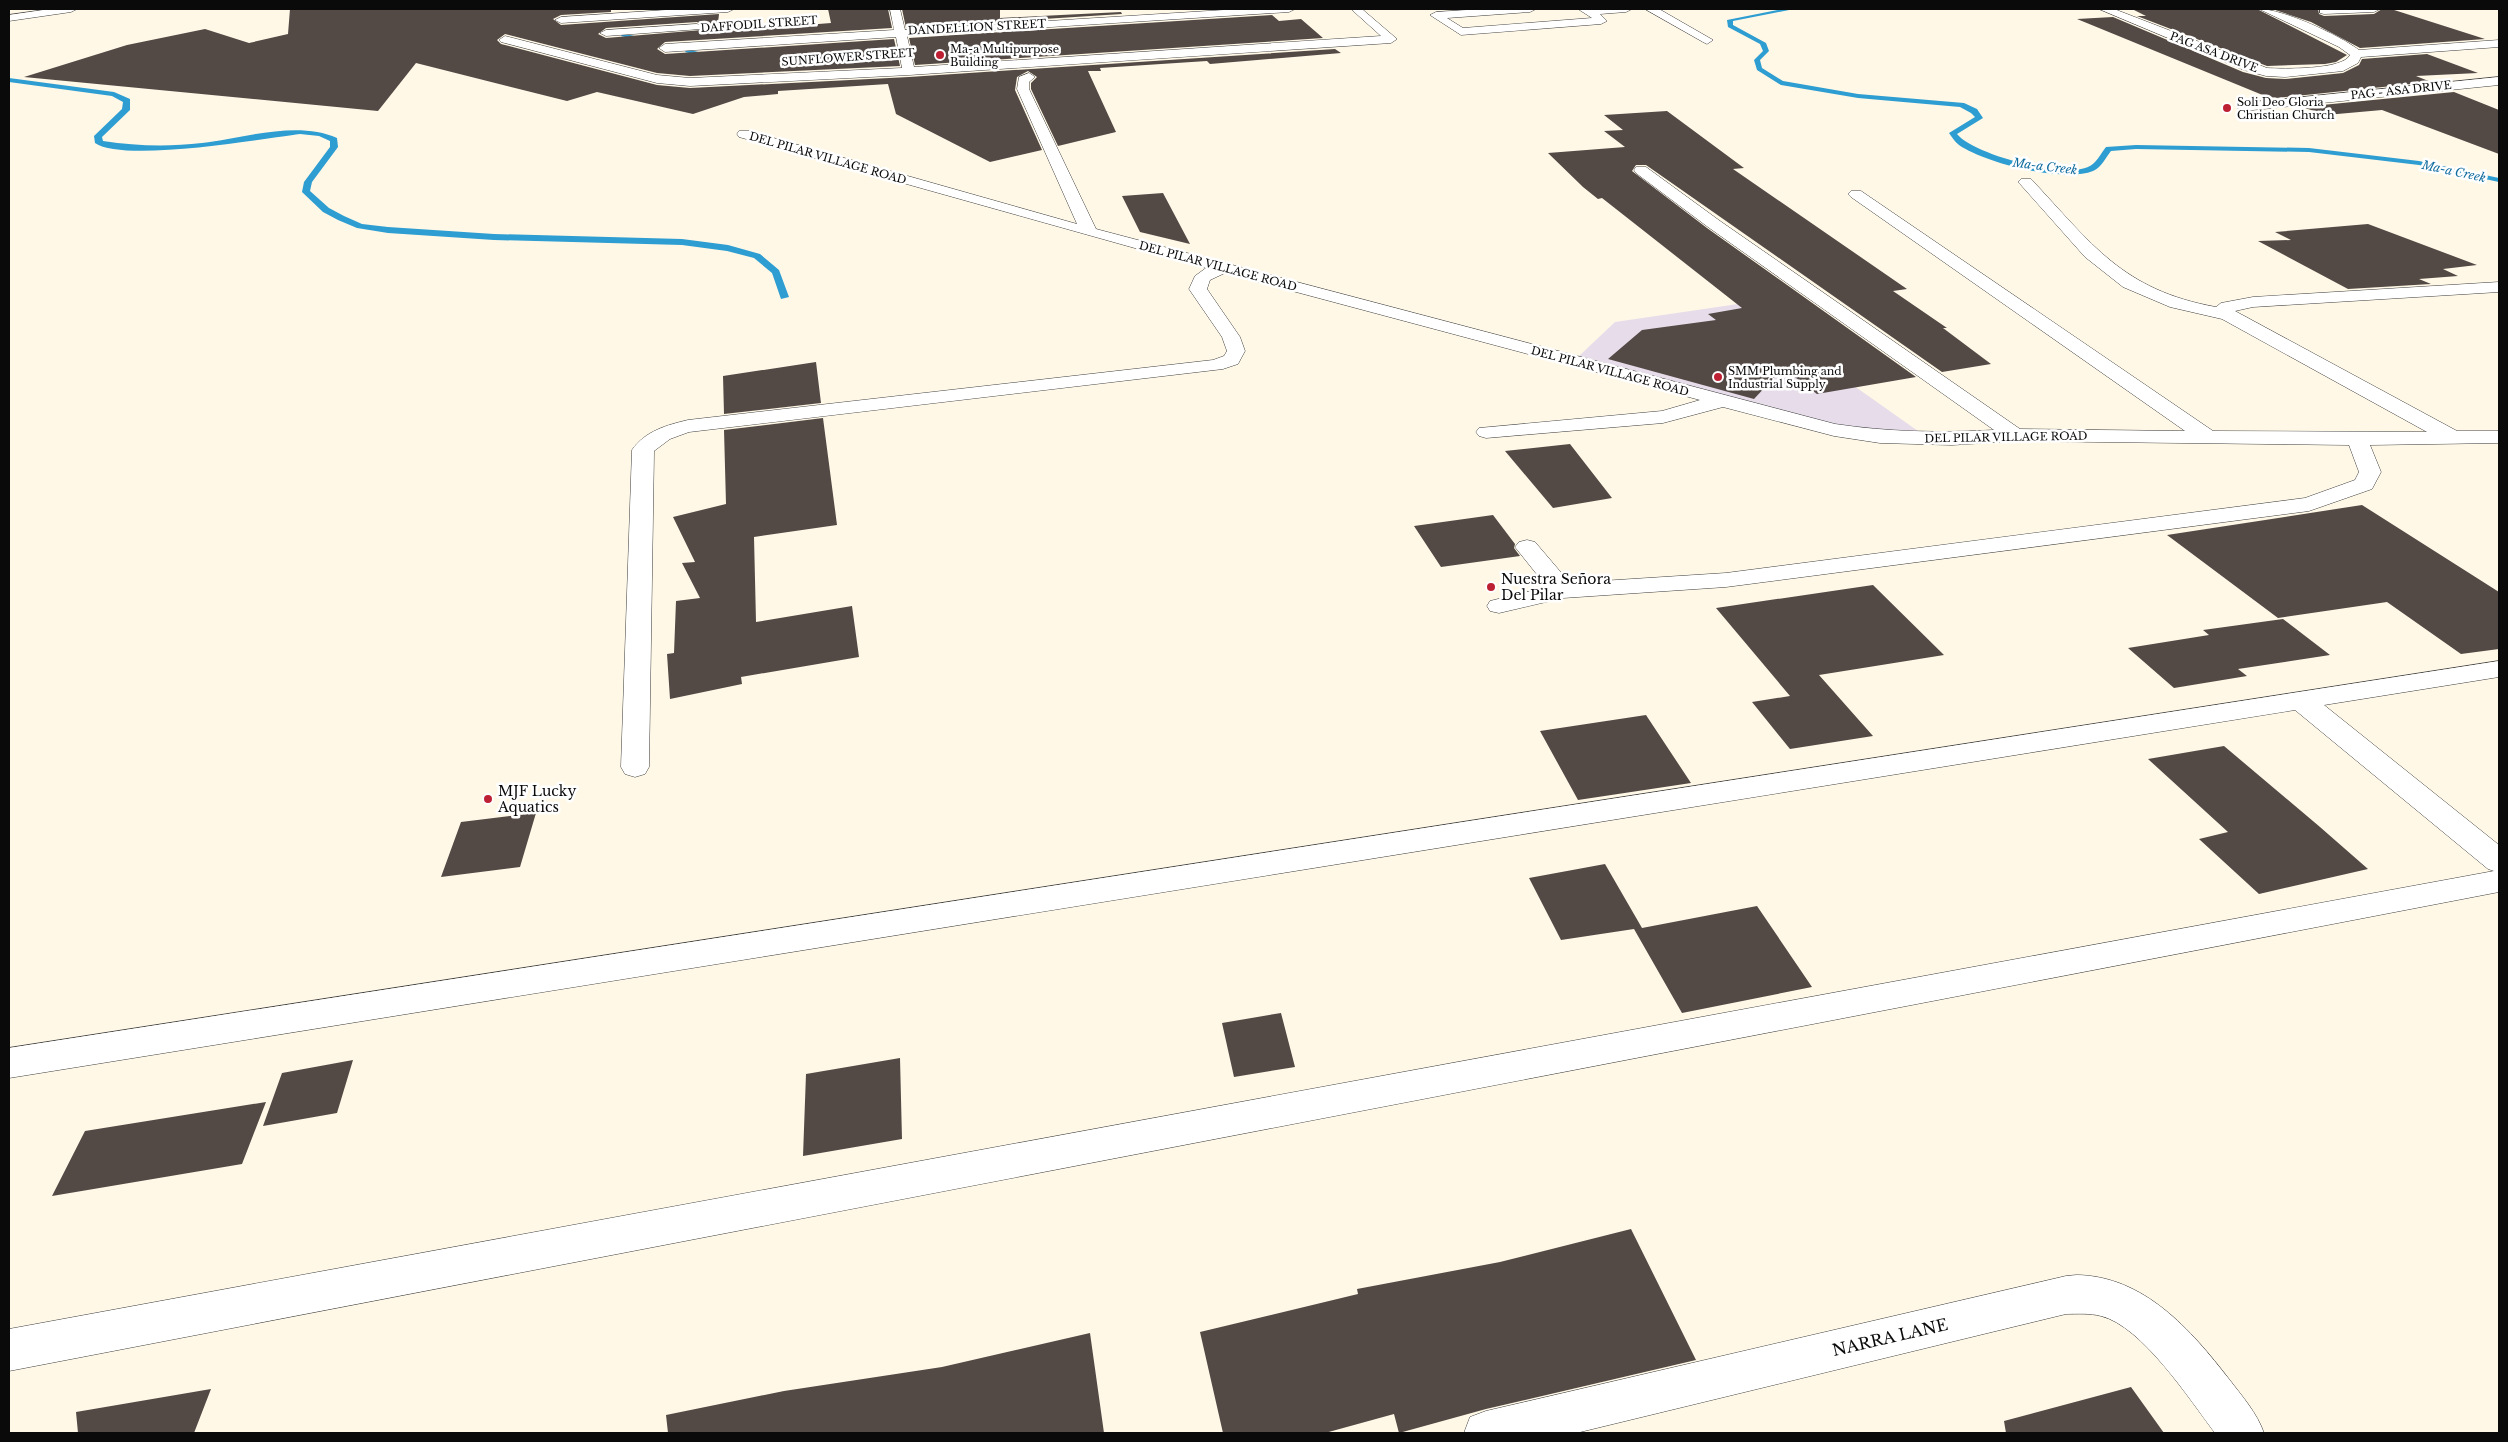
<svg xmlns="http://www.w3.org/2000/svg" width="2508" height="1442" font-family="'Libre Baskerville',serif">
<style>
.industrial{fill:#e7ddea}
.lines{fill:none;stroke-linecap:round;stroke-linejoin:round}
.stream{fill:#2e9dd1;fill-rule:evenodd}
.building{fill:#534a46;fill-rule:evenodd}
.minor-casing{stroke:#3d3d3d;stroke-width:1}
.tertiary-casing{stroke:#3d3d3d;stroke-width:1}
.minor{fill:#fff;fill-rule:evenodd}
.tertiary{fill:#fff;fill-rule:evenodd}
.poi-dot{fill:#bd1f33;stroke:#fff;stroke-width:2}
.labels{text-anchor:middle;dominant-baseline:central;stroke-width:5;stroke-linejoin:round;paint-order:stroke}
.far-street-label{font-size:11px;fill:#0a0a0a;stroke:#fff}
.far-poi-label{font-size:11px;fill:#0a0a0a;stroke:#fff;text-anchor:start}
.far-water-label{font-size:12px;font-style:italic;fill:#116c9e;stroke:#fff}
.poi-label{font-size:14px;fill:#0a0a0a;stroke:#fff;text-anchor:start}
.near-street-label{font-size:16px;fill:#0a0a0a;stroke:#fff}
</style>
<rect width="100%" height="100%" fill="#fff8e7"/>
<path class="industrial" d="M 1738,304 L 1918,431 L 1868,429 L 1833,424 L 1579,356 L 1615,322 Z"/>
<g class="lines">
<path class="stream" d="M 1782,9 L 1794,9 L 1733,21 L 1733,25 L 1766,43 L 1769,51 L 1760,60 L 1762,68 L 1783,81 L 1858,94 L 1964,103 L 1977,109 L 1983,118 L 1957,134 C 1974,155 2063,178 2088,167 C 2096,164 2101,153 2106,147 L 2136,145 L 2309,148 L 2419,161 L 2499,178 L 2499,182 L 2419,165 L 2309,152 L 2136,149 L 2111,151 C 2106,157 2101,168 2093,171 C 2063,183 1985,163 1959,145 C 1955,142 1952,137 1949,133 L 1975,117 L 1971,113 L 1960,107 L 1858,98 L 1781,85 L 1757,70 L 1754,60 L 1763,51 L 1760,44 L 1728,27 L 1727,20 Z
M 623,33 L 649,40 L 650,41 L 647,43 L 621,36 Z
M 687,49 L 702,53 L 703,54 L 700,56 L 685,52 Z
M 9,78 L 114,92 L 130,99 L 130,110 L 102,137 L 103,141 C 136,146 168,147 202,143 C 243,138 298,120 337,138 L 338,147 L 312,182 L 310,191 L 329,208 L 344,216 L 362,224 L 388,227 L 494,234 L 682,239 L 728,245 L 760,254 L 779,270 L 789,297 L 781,299 L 772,273 L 754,258 L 727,251 L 682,245 L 494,240 L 388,233 L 357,228 L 338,220 L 323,212 L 302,192 L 304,182 L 330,147 L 330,141 L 319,136 L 300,134 C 261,139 124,163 95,143 L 94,136 L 122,109 L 123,102 L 112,96 L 9,82 Z"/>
</g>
<path class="building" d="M 290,9 L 611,9 L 611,12 L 561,15 L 553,19 L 561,25 L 719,14 L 717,32 L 831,23 L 828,9 L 888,9 L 892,28 L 665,42 L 657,49 L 665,54 L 894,39 L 900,66 L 690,76 L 657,73 L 505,34 L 497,40 L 501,44 L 657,85 L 690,88 L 909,77 L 1335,49 L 1341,53 L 1210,64 L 1207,61 L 1100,68 L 1101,71 L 1088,71 L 1116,132 L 1058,146 L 1031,89 L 1031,83 L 1037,77 L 1028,71 L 1017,77 L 1015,90 L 1042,150 L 990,162 L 896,114 L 888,84 L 778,91 L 778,94 L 744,97 L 693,114 L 597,92 L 567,101 L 416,63 L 378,111 L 24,77 L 127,45 L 205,29 L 249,43 L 288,34 ZM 697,22 L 705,27 L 702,30 L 606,38 L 598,34 L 606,28 Z
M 902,9 L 1000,9 L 1000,18 L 1121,12 L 1122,14 L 906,28 Z
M 2132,9 L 2257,9 L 2347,55 L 2336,62 L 2325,64 L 2267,66 L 2137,16 L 2146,16 Z
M 2272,9 L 2318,9 L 2319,14 L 2324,16 L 2374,14 L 2382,9 L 2391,9 L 2485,39 L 2360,48 L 2311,22 Z
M 1272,15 L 1279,21 L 1301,19 L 1323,38 L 915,65 L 909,38 Z
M 2113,17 L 2243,72 L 2266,78 L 2285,79 L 2343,73 L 2359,65 L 2362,59 L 2427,54 L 2478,73 L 2416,76 L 2431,82 L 2276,98 L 2265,96 L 2077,19 Z
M 2454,92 L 2499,110 L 2499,154 L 2382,110 L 2326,115 L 2302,107 Z
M 1667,111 L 1744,168 L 1733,169 L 1907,289 L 1893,291 L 1947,328 L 1943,328 L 1991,364 L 1942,372 L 1646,165 L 1636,165 L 1632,171 L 1707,228 L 1916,377 L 1817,394 L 1783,368 L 1754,399 L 1608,359 L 1642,330 L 1716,320 L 1708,314 L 1742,308 L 1602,198 L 1598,199 L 1583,187 L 1548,153 L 1625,147 L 1604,131 L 1623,130 L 1604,115 Z
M 1163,193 L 1190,244 L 1140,232 L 1122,196 Z
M 2368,224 L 2477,265 L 2443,269 L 2458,276 L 2419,279 L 2431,284 L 2348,289 L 2258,241 L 2291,240 L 2275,232 Z
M 816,362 L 821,403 L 724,414 L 723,376 Z
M 823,418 L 837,525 L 754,537 L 756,622 L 852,606 L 859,657 L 741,677 L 742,684 L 670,699 L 667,654 L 674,653 L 676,601 L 700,598 L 682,563 L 695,562 L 673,517 L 726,504 L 724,430 Z
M 1570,444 L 1612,498 L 1553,508 L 1505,451 Z
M 2362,505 L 2499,592 L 2499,649 L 2461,654 L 2387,602 L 2278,618 L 2167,535 Z
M 1493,515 L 1515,544 L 1514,548 L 1520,556 L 1441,567 L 1414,526 Z
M 1873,585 L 1944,655 L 1819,675 L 1873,736 L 1790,749 L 1752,702 L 1790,696 L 1716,608 Z
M 2283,619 L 2330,655 L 2238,669 L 2247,676 L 2174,688 L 2128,648 L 2209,635 L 2203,630 Z
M 1646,715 L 1691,783 L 1578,800 L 1540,731 Z
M 2224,746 L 2320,827 L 2368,869 L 2259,894 L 2199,839 L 2228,832 L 2148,759 Z
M 536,813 L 520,867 L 441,877 L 461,822 Z
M 1605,864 L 1642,928 L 1757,906 L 1812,987 L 1682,1013 L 1634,929 L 1561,940 L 1529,878 Z
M 1281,1013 L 1295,1067 L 1234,1077 L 1222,1023 Z
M 900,1058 L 902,1139 L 803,1156 L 806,1074 Z
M 353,1060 L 337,1113 L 263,1126 L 282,1073 Z
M 266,1102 L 242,1164 L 52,1196 L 85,1131 Z
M 1631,1229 L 1696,1360 L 1486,1409 L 1399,1433 L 1394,1414 L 1325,1433 L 1223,1433 L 1200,1332 L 1358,1294 L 1357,1289 L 1500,1262 Z
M 1090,1333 L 1104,1433 L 668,1433 L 666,1415 L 784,1391 L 942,1367 Z
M 2131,1387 L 2164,1433 L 2006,1433 L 2004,1421 Z
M 211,1389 L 194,1433 L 78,1433 L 76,1412 Z"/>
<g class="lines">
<defs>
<path id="minor" d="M 681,9 L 734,9 L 728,12 L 561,23 L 555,20 L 561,17 Z
M 890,9 L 900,9 L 905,30 L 1240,9 L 1295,9 L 1289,12 L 907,36 L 914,67 L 1381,36 L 1351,9 L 1362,9 L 1397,39 L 1391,43 L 909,75 L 690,86 L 657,83 L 501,42 L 499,40 L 505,36 L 657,75 L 690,78 L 902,68 L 896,37 L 665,52 L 659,48 L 665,44 L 894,30 Z
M 1482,9 L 1536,9 L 1530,12 L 1447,18 L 1463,28 L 1592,18 L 1578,9 L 1632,9 L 1626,12 L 1600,14 L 1607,21 L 1601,24 L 1461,35 L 1430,15 L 1436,12 Z
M 1645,9 L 1659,9 L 1713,40 L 1707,44 L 1703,42 Z
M 2099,9 L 2114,9 L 2267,68 C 2283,69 2343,70 2350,55 L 2339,47 L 2259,9 C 2283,9 2339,35 2359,50 L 2499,40 L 2499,47 L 2361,57 L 2358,63 L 2343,71 L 2285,77 L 2266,76 L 2244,70 Z
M 2320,9 L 2380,9 L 2374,12 L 2324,14 L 2320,13 Z
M 697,24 L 703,27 L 701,29 L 606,36 L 600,33 L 606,30 Z
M 1029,73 L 1035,77 L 1029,82 L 1029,89 L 1096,229 L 1835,424 C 1888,432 1941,433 1994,430 L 1708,227 L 1636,173 L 1634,170 L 1636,167 L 1646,167 L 1720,221 L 2020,429 L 2185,431 L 1851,197 L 1848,194 L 1851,191 L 1861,191 L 2213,431 L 2427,432 L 2222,319 L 2170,307 L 2123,287 L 2085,257 L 2021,185 L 2018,182 L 2021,179 L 2031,179 C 2092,244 2122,290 2216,307 L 2221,303 L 2253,297 L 2499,282 L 2499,292 L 2253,307 L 2235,311 L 2457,431 L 2499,431 L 2499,443 L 2370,445 L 2381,472 L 2372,489 L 2309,511 L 1726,587 L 1563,598 L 1499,613 L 1490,611 L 1487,606 L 1490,601 L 1547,587 L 1515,547 L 1519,542 L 1527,540 L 1535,542 L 1570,583 L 1726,573 L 2305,498 L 2355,480 L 2359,472 L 2349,445 L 2015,441 L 1952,445 L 1880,443 L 1834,436 L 1723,407 L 1663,423 L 1486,438 L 1479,436 L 1476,432 L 1479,428 L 1662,411 L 1700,400 L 1225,273 L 1210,280 L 1207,289 L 1240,337 L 1245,351 L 1238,364 L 1223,369 L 689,432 L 670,439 L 654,451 L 649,767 L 645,774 L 635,777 L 625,774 L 621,767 L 632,450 C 645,431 667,425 688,420 L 1213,360 L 1224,356 L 1227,351 L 1222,337 L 1189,289 L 1195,276 L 1206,268 L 739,137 L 737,134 L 739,131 L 749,131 L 1077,224 L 1017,89 L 1019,77 Z
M 2499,77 L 2499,85 L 2243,111 L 2236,107 L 2243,103 Z
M 2499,661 L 2499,677 L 2324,705 L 2499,845 L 2499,892 L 9,1371 L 9,1329 L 2494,871 L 2488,869 L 2295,710 L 9,1078 L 9,1048 Z
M 2077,1275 C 2144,1276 2191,1330 2229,1379 C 2242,1396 2257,1413 2264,1433 L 2215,1433 C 2190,1400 2142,1326 2101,1316 C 2090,1313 2077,1314 2066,1314 L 1576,1433 L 1464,1433 L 1470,1417 L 1486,1411 L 2066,1276 Z"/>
<path id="tertiary" d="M 50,9 L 77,9 L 71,12 L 9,21 L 9,15 Z"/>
</defs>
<use href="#minor" class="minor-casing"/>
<use href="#tertiary" class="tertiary-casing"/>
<use href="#minor" class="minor"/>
<use href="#tertiary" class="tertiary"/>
</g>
<g class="poi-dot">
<circle cx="940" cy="55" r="5"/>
<circle cx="2227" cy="108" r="5"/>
<circle cx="1718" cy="377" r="5"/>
<circle cx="1491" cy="587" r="5"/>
<circle cx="488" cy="799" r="5"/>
</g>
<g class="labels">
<g class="far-street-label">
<text transform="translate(759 24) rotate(-4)">DAFFODIL STREET</text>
<text transform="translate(977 27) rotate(-3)">DANDELLION STREET</text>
<text transform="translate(2214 52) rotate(21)">PAG ASA DRIVE</text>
<text transform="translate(848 57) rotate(-4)">SUNFLOWER STREET</text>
<text transform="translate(2401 90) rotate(-6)">PAG - ASA DRIVE</text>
<text transform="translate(828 158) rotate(16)">DEL PILAR VILLAGE ROAD</text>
<text transform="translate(1218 266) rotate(15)">DEL PILAR VILLAGE ROAD</text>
<text transform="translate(1610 371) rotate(15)">DEL PILAR VILLAGE ROAD</text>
<text transform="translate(2006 437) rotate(-1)">DEL PILAR VILLAGE ROAD</text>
</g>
<g class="far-poi-label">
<text x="950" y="49">Ma-a Multipurpose<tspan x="950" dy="13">Building</tspan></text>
<text x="2237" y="102">Soli Deo Gloria<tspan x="2237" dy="13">Christian Church</tspan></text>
<text x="1728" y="371">SMM Plumbing and<tspan x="1728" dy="13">Industrial Supply</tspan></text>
</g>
<g class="far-water-label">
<text transform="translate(2045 166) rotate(7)">Ma-a Creek</text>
<text transform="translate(2454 171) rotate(12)">Ma-a Creek</text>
</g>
<g class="poi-label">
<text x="1501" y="579">Nuestra Señora<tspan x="1501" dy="16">Del Pilar</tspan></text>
<text x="498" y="791">MJF Lucky<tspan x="498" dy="16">Aquatics</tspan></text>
</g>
<g class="near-street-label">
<text transform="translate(1890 1337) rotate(-13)">NARRA LANE</text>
</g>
</g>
<rect width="2508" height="1442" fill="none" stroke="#0a0a0a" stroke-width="20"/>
</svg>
